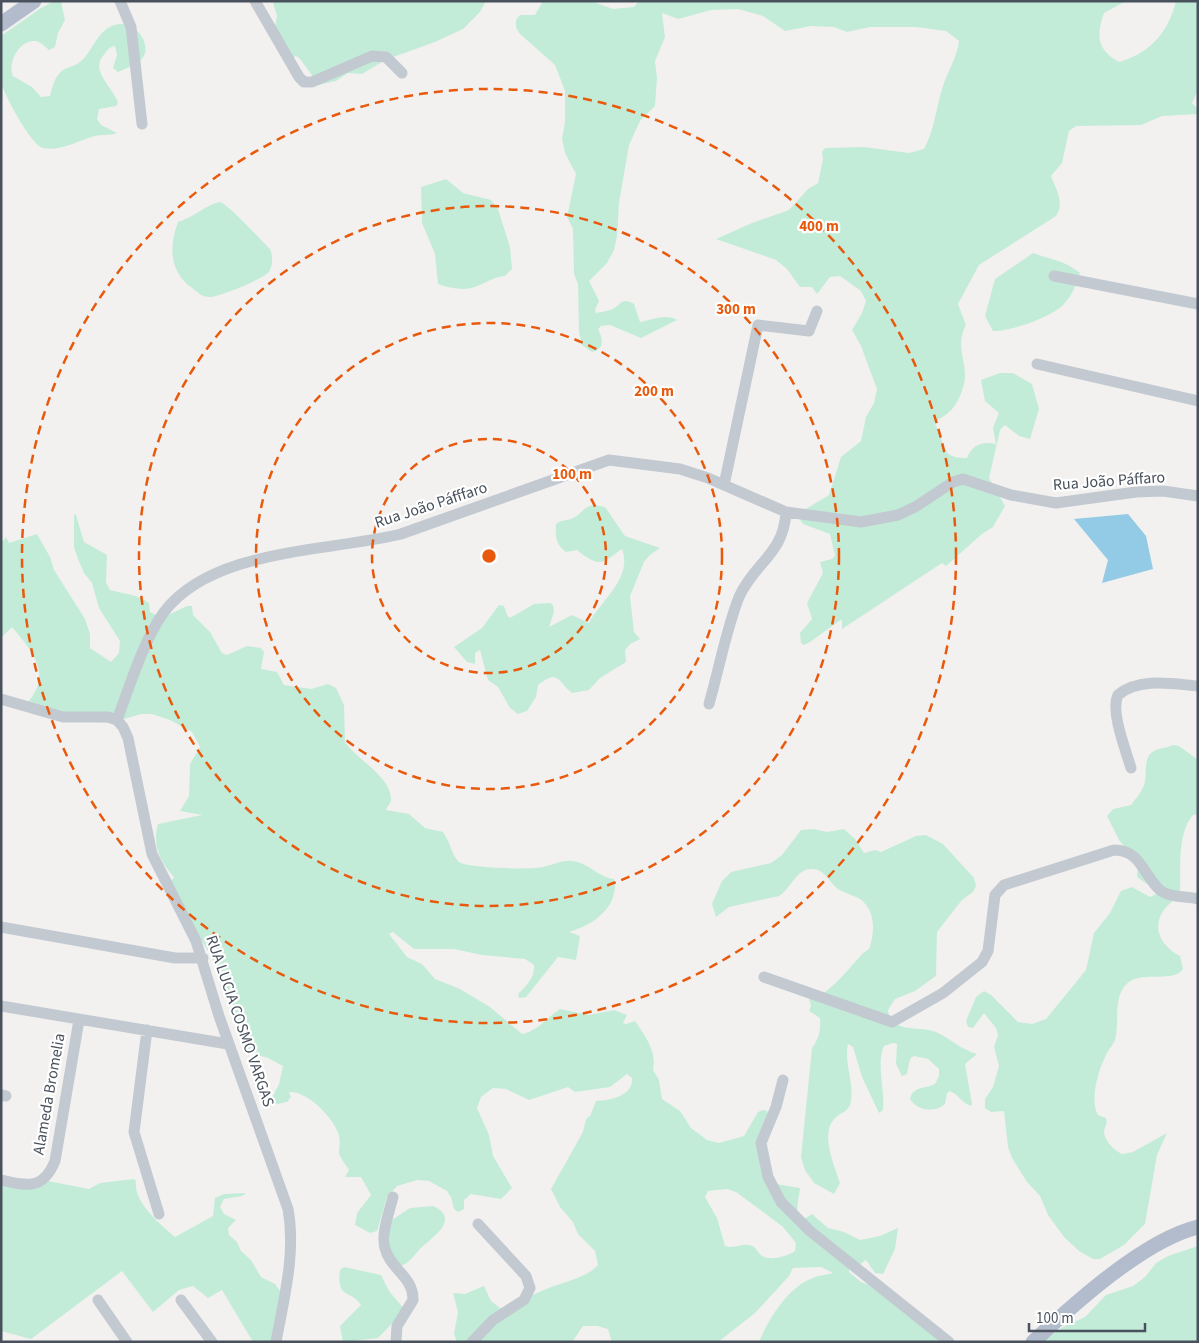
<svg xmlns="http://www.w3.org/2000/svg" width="1199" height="1343" font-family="'Source Sans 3',sans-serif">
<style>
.green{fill:#c3ecd8;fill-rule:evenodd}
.water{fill:#93cae6}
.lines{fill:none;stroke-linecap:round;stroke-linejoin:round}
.minor{stroke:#c2c9d1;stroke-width:11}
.major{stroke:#b2bccd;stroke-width:15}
.ring{fill:none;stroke:#e8590c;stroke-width:2.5;stroke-dasharray:9 6}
.labels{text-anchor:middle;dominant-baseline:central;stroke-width:4.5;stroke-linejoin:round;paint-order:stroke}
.street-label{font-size:16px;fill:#49515c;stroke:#fff}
.centre{fill:#e8590c;stroke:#fff;stroke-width:2.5}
.ring-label{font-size:15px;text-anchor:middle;font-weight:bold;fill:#e8590c;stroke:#fff;stroke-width:4.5;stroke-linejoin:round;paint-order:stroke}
</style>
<rect width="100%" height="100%" fill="#f2f1f0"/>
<path class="green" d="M 54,1 L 61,2 L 65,20 L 58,33 L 55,47 L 49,50 C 45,47 41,42 36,41 C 20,39 7,62 13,76 L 32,87 L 41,97 L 50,96 C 53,85 55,73 67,68 C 72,66 77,65 81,61 C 93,51 95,35 110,27 C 134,14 157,48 139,62 C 133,66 124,69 118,72 L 113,68 L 117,55 L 115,46 C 107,48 108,50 103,56 C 90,71 114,88 118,103 L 116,106 L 99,109 L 97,119 L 101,125 L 117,133 C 109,136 103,134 95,136 C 79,140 60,152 43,148 C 31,145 6,98 2,85 C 0,75 1,47 1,36 L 41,8 Z
M 275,1 L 486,1 L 480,12 L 463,29 L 435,42 L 385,60 L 362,74 L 348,73 L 336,81 L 319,85 L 300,59 L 296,56 L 292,58 L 274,31 L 277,16 L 273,3 Z
M 543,1 L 591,1 L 613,9 L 634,7 L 639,1 L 1126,1 L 1104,13 C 1096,36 1097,50 1119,62 C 1150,53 1168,33 1176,1 L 1198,1 L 1198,90 L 1192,103 L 1198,109 L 1198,114 L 1162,116 L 1141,125 L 1076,126 L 1069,131 L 1062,163 L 1051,176 C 1056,189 1065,203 1056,216 L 979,265 L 958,304 L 966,325 C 955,346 966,358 965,378 C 964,388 958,405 949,412 C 944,417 938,418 935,424 C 947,445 938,458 967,458 C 972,445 982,441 996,444 L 993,428 L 999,413 L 985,401 L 981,380 L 1000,373 L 1013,373 L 1032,384 L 1039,409 L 1030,439 L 1019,436 L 1005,425 L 1000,430 L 989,478 L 1005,506 L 993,527 L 982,534 L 946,566 L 942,563 L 842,629 L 842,619 L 810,642 L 804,645 L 801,643 L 800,633 L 812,619 L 807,603 L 823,573 L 820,562 L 832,559 L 835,555 L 830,534 L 803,524 L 800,520 L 806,509 L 829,495 L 841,457 L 861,441 L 866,417 L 874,403 L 877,389 L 861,346 L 852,330 L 862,313 L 866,301 L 861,291 L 840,276 L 830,277 L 817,294 L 812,287 L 800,287 L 787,269 L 776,260 L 716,239 L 752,223 L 789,210 L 808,189 L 818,183 L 823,159 L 822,152 L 825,148 L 864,147 L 909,153 L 924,149 C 934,131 936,109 942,89 C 947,72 957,58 959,41 L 946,31 L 916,27 L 870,27 L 847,32 L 834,27 L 811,26 L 785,31 L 763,16 L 738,9 L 711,10 L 678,19 L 662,13 L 665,37 L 655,61 L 657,78 L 655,106 L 640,121 L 629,145 L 619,203 L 617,236 L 614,250 L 607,263 L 589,281 L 599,301 L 595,310 L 596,313 C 601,312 608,311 613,309 C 622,304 621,297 634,304 L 640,322 C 651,320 667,313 677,320 L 641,338 L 610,325 L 601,326 L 598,329 C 603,339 605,349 592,352 L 582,345 L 579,332 L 578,284 L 574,274 L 573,229 L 567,217 L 576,174 L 565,153 L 562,139 L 565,122 L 565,91 L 555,65 L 519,33 L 516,27 L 516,20 L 520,15 L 535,15 Z
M 446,179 L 463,193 L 491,200 L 498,209 L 510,247 L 512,269 L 505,276 C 495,277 491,280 482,284 C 467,292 453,289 438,284 L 435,254 L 422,223 L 421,187 Z
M 220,202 C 228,204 261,240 270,249 C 273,255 273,266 269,272 C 263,279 217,298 209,297 C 202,297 197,292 192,288 C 169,272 169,246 178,222 C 193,218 205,205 220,202 Z
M 1033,253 C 1052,260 1064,260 1080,273 C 1076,285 1072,296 1063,305 C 1050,318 1011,331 993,331 L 985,316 L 995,279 Z
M 595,505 L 605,507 L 625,536 L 660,548 L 650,555 L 644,562 L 630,596 L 634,632 L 640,639 L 630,644 L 625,650 L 626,662 L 600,678 L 589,690 L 572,693 C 558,683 560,668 538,685 L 536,697 L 527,711 L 518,714 L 510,708 L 498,687 L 488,680 L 480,650 L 475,653 L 475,664 L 467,662 L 454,647 L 482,628 L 499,605 L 504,606 L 507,615 L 510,618 L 534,604 L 550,603 L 553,605 L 554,612 L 549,627 L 572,615 L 589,623 C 601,600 633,578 622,549 C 601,564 600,568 577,550 L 566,552 C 556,545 555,536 556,524 C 562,519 569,521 575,517 C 584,511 584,506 595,505 Z
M 74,514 L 76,515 L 84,542 L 107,555 L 106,582 L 110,590 C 124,594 138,594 149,603 L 150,612 L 162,618 L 187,606 L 192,606 L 193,615 L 210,632 L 222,653 L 227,655 L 247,646 L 261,648 L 264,652 L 261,669 L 277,672 L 284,685 L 311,689 L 328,684 L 336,688 L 344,705 L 345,742 C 356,759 392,777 391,800 C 391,804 387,806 386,810 L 409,814 L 425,828 L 443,832 C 450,841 452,856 459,862 C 467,868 532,870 543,867 C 553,865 561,860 572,861 C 587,862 600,878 614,879 C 620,907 592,926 569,932 L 580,936 L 576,960 L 558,957 L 526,997 L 519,998 L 518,994 C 526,986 535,978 534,965 L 525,959 L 482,955 L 454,949 L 414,949 L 393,932 L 389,934 L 407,957 L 422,964 L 435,979 L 460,989 L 490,1007 L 522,1034 C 539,1030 545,1019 560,1009 L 589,1015 L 614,1010 L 627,1015 L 623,1023 L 626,1024 L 635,1021 C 646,1037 657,1052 653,1070 L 659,1080 L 662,1099 L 680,1111 L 691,1128 L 707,1140 L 719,1143 L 744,1136 L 758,1112 L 763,1110 L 767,1111 L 769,1119 L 762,1152 L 776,1184 L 800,1188 C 799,1199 794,1213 801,1221 L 812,1214 L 828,1228 L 844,1232 L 860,1240 L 880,1236 L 898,1228 L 895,1249 L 883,1274 L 875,1273 L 866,1260 L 859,1265 L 850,1265 L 849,1272 L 861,1282 L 880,1289 L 948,1342 L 759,1342 C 769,1318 788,1287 813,1278 C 819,1275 826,1275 833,1273 L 821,1267 L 793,1268 L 789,1276 L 755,1313 L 718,1342 L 612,1342 L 608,1329 L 597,1326 L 583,1326 L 572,1342 L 457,1342 L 454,1334 L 458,1312 L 453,1293 L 465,1294 L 484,1286 L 491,1301 L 500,1308 C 517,1305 529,1296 544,1290 C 562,1282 585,1279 598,1265 L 595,1251 L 578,1234 L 573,1222 L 560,1207 L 551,1189 L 583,1132 L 586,1119 L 590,1116 L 596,1101 C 611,1100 633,1096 632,1078 L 627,1074 L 610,1087 L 575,1092 L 568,1087 L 529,1100 L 506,1089 L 493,1088 L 481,1097 L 477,1108 L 489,1135 L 493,1156 L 512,1188 L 501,1199 L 471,1194 L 464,1200 L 464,1209 L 458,1212 L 454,1209 L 451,1197 L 447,1191 L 429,1181 L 417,1180 L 397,1186 L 387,1197 L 377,1231 L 370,1233 L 355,1225 L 357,1213 L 371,1195 L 361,1177 L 345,1177 L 349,1170 C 346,1165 340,1158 339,1153 C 339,1145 341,1140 338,1133 C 332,1116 307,1091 289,1092 L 291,1097 L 287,1102 L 268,1106 L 279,1084 L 283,1066 L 268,1058 L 251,1053 L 246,1047 L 234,1008 L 211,956 L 180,904 L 171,881 L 174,877 C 160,862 152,845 158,824 L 202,815 L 180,811 L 189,796 L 190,764 L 200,747 L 192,732 L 170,720 L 152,714 L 141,714 L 111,723 L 72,720 L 25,705 C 54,676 33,652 12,627 L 1,638 L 1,539 L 3,541 L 6,537 L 9,543 L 37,534 L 50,557 L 54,570 L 85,619 L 90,634 L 90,648 L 111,662 L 119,653 L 120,641 L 99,608 L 92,583 L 84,573 L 78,559 L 74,547 ZM 727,1189 L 736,1192 L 783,1227 L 796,1243 L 795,1251 C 788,1256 770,1262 761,1255 C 757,1252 756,1246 749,1245 C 741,1244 734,1249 725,1246 L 717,1218 L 705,1197 L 708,1191 Z
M 1173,745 L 1179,746 L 1198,760 L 1198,814 L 1193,815 C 1177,833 1181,869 1180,892 C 1175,901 1166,905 1162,913 C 1152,931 1163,947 1180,956 L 1183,969 C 1174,983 1144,971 1129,982 C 1112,994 1120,1023 1115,1040 C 1113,1045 1109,1049 1107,1053 C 1099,1068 1089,1099 1098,1115 L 1106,1118 C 1108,1124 1105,1125 1104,1131 C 1104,1141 1114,1150 1122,1154 L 1133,1152 L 1167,1133 L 1157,1155 L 1145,1224 L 1124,1245 L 1100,1259 L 1093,1259 L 1079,1251 L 1064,1237 L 1048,1215 L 1040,1196 L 1027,1182 L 1012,1158 L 1008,1147 L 1004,1111 L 991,1112 L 985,1108 L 985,1099 L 993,1087 L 999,1066 L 994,1047 L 998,1035 L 996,1028 L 984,1013 L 973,1028 L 968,1027 L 966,1021 L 976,997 L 984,991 L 991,995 L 1018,1022 L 1032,1024 L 1046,1019 L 1086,970 L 1094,933 L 1110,913 L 1121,891 L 1132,887 L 1150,897 L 1156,894 L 1154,889 L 1137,877 L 1138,863 L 1119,840 L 1107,816 L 1113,809 L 1131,805 C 1135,799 1142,792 1144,785 C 1148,775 1142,757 1154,751 C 1159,748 1167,748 1173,745 Z
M 814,829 L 827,832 L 844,829 L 855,839 L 864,853 L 875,850 L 881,852 L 916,836 L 926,835 L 943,844 L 974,878 L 976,886 L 973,892 L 962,900 L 937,932 L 936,976 L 915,991 L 895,999 L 888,1010 C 891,1035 921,1025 936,1032 C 951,1039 962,1050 977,1054 L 965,1064 L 972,1104 L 971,1106 C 962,1103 959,1095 950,1091 L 947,1093 L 945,1104 C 935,1113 917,1111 910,1099 C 913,1086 925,1089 935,1084 L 939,1076 L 939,1069 L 928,1059 L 914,1056 L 910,1059 L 907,1074 L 902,1076 L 896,1064 L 897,1044 L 893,1043 L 884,1046 C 876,1062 885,1089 883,1110 L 879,1113 L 862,1077 L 853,1047 L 848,1044 C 844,1063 854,1082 851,1101 C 849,1112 843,1111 836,1117 C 819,1133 834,1164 840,1183 L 834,1194 L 814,1183 L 805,1170 L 801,1157 L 812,1048 C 819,1039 821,1029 820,1018 L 809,1011 L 811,1006 L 809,998 L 814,1000 C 830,990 843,976 855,962 C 861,956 862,953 869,949 C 875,932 876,911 860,899 C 853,895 844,893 838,889 C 829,882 824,868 811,869 C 796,869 790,890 779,896 L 729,907 L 716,917 L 712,904 L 722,881 L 731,872 L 771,863 L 782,855 L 801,830 Z
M 1,1179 L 43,1180 L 89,1189 L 100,1183 L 134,1179 L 136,1181 C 133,1202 160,1224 175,1237 L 213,1216 L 215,1198 L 224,1194 L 246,1193 L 242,1196 L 224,1199 L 220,1207 L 224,1214 L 236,1220 L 228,1228 L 229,1235 L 237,1242 L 241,1251 L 251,1260 L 261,1277 L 275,1284 L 280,1291 L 278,1342 L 253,1342 L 222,1290 L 208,1298 L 193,1286 L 179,1290 L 153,1312 L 122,1271 L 31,1339 L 1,1331 Z
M 433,1206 C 461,1218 433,1237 422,1247 C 414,1254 410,1265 398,1266 L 390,1258 L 390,1234 L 387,1223 L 410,1208 Z
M 1198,1246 L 1198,1342 L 1042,1342 L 1063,1327 L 1085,1317 L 1106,1295 L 1133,1286 L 1145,1277 L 1156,1263 L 1168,1256 Z
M 344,1267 L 381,1275 L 389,1291 L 405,1310 L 378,1338 L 343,1342 L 340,1326 L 361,1305 C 351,1289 336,1300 340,1270 Z"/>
<path class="water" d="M 1128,514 L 1146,536 L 1153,569 L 1102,583 L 1108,560 L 1074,519 Z"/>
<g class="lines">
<path class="minor" d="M 120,1 L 131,27 L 142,124
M 255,1 L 299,77 L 304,82 L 312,82 L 372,56 L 386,57 L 402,73
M 1054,276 L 1198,304
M 1037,364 L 1198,401
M 724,485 L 758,325 L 809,331 L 817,311
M 1,699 L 63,717 L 108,717 L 117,720 L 123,727 L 128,738 L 152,854 L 196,941 L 219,1016 L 288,1209 C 296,1253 284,1298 276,1342
M 709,704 C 719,669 726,630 739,597 C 754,563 784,554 786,512
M 117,720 C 130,686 143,641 164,612 C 213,548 328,552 401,534 L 609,460 L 680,469 L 708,478 L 786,512 L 861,522 L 898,515 L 915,507 L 953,482 L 963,479 L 1011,495 L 1056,503 L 1136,492 L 1163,491 L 1198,496
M 1131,768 C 1126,751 1110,711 1118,695 C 1139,677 1173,684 1198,686
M 1,927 L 175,958 L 203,958
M 764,977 L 892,1022 L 943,993 L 982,962 L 988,951 L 995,895 L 1004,885 L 1114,850 C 1141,850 1143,875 1160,890 C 1169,898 1186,896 1198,899
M 1,1006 L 228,1044
M 147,1030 L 134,1132 L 159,1214
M 783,1080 L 776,1107 L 761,1143 L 768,1177 L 781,1202 L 810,1231 L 949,1342
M 1,1095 L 6,1096
M 1,1180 C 28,1186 43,1190 55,1161 L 79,1020
M 393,1197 C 389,1213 381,1233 385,1248 C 389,1268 414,1277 413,1300 L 397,1326 L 396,1342
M 98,1300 L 127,1342
M 181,1300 L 212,1342
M 472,1342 L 493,1320 L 524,1300 L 530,1288 L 526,1276 L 478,1224"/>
<path class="major" d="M 1,24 L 34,1
M 1033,1342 C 1074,1304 1144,1240 1198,1227"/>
</g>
<g class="ring">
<circle cx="489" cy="556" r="117"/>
<circle cx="489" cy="556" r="233"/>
<circle cx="489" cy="556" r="350"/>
<circle cx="489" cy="556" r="467"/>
</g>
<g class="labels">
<g class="street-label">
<text transform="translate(1109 481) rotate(-4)">Rua João Páffaro</text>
<text transform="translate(431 505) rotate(-18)">Rua João Páfffaro</text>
<text transform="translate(240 1021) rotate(71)">RUA LUCIA COSMO VARGAS</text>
<text transform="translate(49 1094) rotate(-80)">Alameda Bromelia</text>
</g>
</g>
<circle cx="489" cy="556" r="8" class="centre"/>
<g class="ring-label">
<text x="819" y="231">400 m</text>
<text x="736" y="314">300 m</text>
<text x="654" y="396">200 m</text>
<text x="572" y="479">100 m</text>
</g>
<rect width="1199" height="1343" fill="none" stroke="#49515c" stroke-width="5"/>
<path d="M1029 1323v8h116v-8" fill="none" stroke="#49515c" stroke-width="2.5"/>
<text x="1036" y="1323" font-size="15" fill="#49515c" stroke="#ffffff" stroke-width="4" paint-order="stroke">100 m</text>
</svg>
